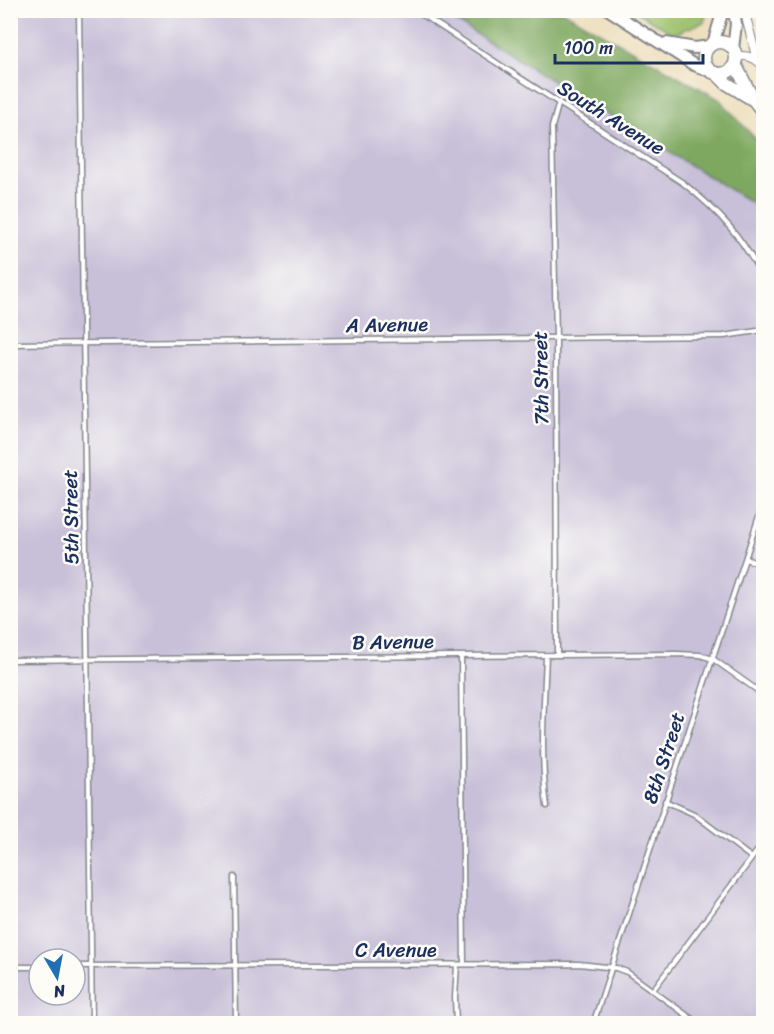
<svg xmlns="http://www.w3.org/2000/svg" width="774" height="1034" font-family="Sriracha,sans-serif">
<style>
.industrial{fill:#c8bfd8;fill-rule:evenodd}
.green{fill:#9dc16b;stroke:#5c7864;stroke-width:1.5}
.forest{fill:#7ea75f;stroke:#4c6b5e;stroke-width:1.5}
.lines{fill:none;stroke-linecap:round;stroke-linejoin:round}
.lane-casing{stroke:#84868c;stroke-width:7}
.street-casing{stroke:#84868c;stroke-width:10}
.secondary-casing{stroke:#84868c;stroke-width:14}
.primary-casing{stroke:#84868c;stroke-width:15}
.lane{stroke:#fff;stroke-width:4}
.street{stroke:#fff;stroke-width:8}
.secondary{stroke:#fff;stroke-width:10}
.primary{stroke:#fff;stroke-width:12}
.labels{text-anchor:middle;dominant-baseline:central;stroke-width:5;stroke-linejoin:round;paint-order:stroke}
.street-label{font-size:20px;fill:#1b2f5e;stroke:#fdfcf7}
</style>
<rect width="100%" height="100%" fill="#fdfcf7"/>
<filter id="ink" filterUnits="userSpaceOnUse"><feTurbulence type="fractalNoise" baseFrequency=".0167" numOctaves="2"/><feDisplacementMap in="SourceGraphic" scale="12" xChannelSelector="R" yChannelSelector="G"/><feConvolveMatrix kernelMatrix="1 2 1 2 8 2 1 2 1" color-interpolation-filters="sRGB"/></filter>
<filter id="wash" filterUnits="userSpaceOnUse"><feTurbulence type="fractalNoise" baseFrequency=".008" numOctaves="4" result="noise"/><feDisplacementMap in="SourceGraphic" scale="24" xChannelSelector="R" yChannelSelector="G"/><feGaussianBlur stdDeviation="1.35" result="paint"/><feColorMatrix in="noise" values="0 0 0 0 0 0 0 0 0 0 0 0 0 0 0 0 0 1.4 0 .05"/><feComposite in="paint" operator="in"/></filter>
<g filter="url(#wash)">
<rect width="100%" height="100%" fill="#eddebb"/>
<path class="industrial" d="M 10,11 L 439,11 L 763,210 L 763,1023 L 11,1023 ZM 39,959 L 75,959 L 75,995 L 39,995 Z"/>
<path class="green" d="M 635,11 L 707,11 L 704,22 L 674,34 Z"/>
<path class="forest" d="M 439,11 L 562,11 L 719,99 L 763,147 L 763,210 Z"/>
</g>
<g filter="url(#ink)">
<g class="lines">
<defs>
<path id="lane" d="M 79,10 L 92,1024
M 415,10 L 683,183 C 720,212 743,238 764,280
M 10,344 L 724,336 L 764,330
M 745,559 L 764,565
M 557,655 L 556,339 L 552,127 L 559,102
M 461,656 L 464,964
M 546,656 C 544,706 540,756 547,806
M 10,660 L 676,654 L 700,655 L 713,659 L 764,695
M 665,801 L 694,814 L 752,858
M 234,877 L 236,1024
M 75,966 L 579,964 L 616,968 L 627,972 L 699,1024
M 10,967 L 39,967
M 653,990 L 764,842
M 456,1024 L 455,997 L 457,965
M 593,1024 L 764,501"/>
<path id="street" d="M 746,17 L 757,60
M 736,57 C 748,54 756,58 764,67"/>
<path id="secondary" d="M 609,10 L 694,65 L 710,71
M 666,43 L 695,48 L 709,46
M 713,44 L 723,10
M 733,49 L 736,24 L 734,10"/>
<path id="primary" d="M704 58a16 16 0 1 1 32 0a16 16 0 1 1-32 0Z
M 735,64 L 753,99 L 764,113
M 716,73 L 726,83 L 752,99"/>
</defs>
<use href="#lane" class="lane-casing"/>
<use href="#street" class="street-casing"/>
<use href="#secondary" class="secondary-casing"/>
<use href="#primary" class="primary-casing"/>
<use href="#lane" class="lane"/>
<use href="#street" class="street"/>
<use href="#secondary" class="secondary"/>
<use href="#primary" class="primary"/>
</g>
</g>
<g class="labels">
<g class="street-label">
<text transform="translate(611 118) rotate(32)">South Avenue</text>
<text transform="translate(387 325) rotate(-1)">A Avenue</text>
<text transform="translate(541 378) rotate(-91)">7th Street</text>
<text transform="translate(71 517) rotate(-91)">5th Street</text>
<text transform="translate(393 642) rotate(-1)">B Avenue</text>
<text transform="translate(664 758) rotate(-72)">8th Street</text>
<text x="396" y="950">C Avenue</text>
</g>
</g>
<rect width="774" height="1034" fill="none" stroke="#fdfcf7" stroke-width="36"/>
<g transform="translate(57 977) rotate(170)"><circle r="28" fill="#fdfcf7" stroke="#a3aaba" stroke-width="1.5"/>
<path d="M0-4.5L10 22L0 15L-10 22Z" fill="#1f6fb2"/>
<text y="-9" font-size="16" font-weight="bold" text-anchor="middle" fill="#1b2f5e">N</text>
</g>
<path d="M555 54v9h148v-9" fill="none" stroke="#1b2f5e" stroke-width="3"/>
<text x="564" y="54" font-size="18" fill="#1b2f5e" stroke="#fdfcf7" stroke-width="4.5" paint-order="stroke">100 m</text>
</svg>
